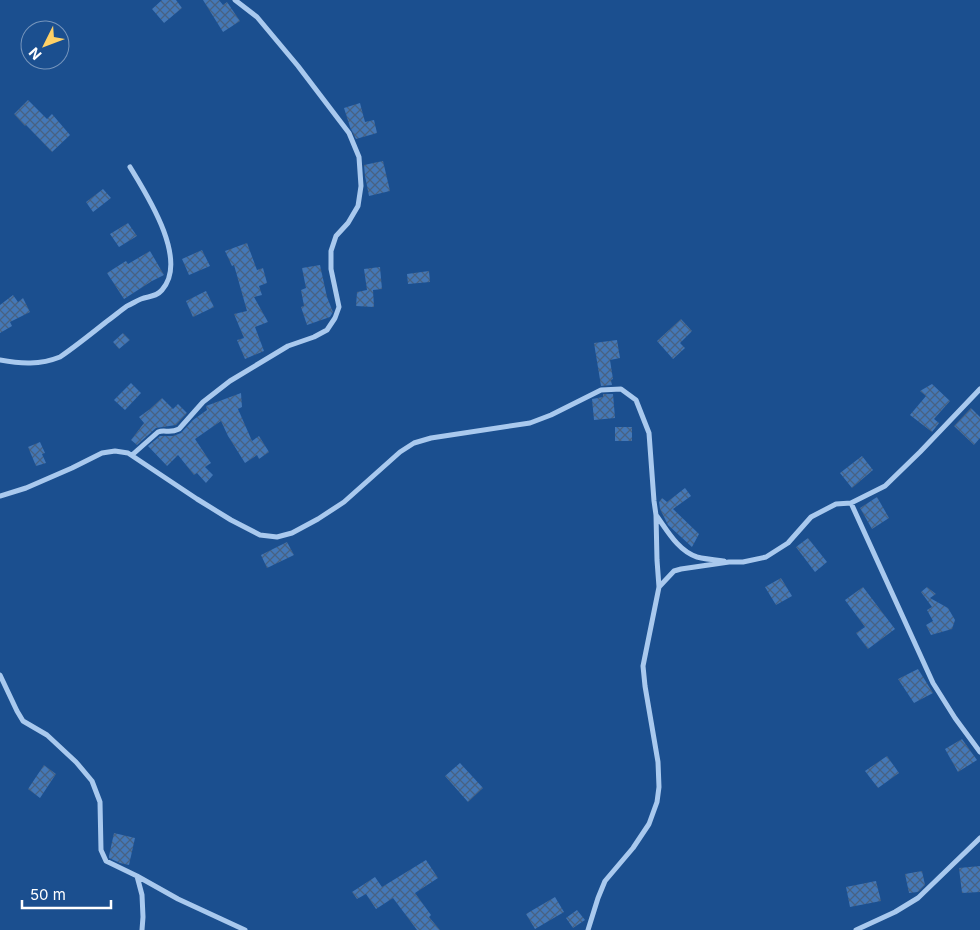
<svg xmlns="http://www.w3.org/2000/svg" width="980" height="930" font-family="Inter,sans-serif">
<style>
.building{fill:url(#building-cross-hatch)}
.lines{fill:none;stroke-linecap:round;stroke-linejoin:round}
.minor{stroke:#a9c9ee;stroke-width:5}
</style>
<defs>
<pattern id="building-cross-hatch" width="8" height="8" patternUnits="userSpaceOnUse" patternTransform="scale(1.25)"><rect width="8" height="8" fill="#4478b7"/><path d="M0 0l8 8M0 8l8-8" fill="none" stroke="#486282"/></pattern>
</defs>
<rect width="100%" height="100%" fill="#1b4f8f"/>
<path class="building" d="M 162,0 L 176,0 L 182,8 L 164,23 L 152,9 Z
M 203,0 L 219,0 L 223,5 L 227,2 L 240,21 L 223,32 Z
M 28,100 L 47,119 L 52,114 L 70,135 L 52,152 L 26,125 L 25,126 L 14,114 Z
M 360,103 L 365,122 L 374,120 L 377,133 L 356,139 L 350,127 L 344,108 Z
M 383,161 L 390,191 L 369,196 L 365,176 L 364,165 Z
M 103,189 L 111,198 L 93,212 L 86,202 Z
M 128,223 L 137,236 L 119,247 L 110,234 Z
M 247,243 L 257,270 L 263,268 L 267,283 L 259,286 L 262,295 L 254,297 L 268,322 L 255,327 L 264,351 L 245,359 L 237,340 L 244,338 L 234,314 L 247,311 L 234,265 L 232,266 L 225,251 Z
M 202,250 L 210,266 L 189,275 L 182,259 Z
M 150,251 L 164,275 L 152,281 L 124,299 L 107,273 L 126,261 L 128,264 Z
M 320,265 L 327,297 L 333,312 L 330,317 L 307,325 L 301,307 L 304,306 L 301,290 L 306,288 L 302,268 Z
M 380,267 L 382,289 L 373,290 L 374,307 L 356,306 L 357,292 L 367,290 L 364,269 Z
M 429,271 L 430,282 L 408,284 L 407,274 Z
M 206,291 L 214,307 L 193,317 L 186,301 Z
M 13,295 L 18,302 L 23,298 L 30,312 L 10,322 L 12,326 L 0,333 L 0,305 Z
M 681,319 L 692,331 L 680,343 L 685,348 L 673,359 L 657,341 Z
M 123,333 L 130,340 L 119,349 L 113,342 Z
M 617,340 L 620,358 L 610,360 L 613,379 L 611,380 L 612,385 L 601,386 L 594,343 Z
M 131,383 L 141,393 L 125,410 L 114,400 Z
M 932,384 L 950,401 L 934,419 L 939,423 L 932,432 L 910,415 L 926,396 L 920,391 Z
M 241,393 L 242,407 L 238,409 L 252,441 L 259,436 L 269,452 L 259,459 L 257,455 L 245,463 L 228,436 L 221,421 L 195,439 L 211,463 L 205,467 L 213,475 L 206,483 L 197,473 L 194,475 L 178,455 L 167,466 L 148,446 L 160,436 L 173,436 L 181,433 L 193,420 L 207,410 L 206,406 Z
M 603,394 L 613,394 L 615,418 L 594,420 L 592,399 L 603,397 Z
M 162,398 L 173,409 L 178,404 L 187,413 L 176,425 L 156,428 L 137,445 L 131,440 L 144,423 L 139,417 L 150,409 Z
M 971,408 L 980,417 L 980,438 L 974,445 L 954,426 Z
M 615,427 L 632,427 L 632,441 L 615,441 Z
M 40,442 L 45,453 L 42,454 L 46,463 L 36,466 L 28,447 Z
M 862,456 L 873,470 L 852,488 L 840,473 Z
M 685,488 L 691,496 L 673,509 L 699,534 L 692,547 L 668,525 L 660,509 L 659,502 L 662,498 L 667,502 Z
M 877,497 L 889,518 L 872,529 L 860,508 Z
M 808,538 L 827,562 L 815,572 L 796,547 Z
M 287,542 L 294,555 L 267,568 L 261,555 Z
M 781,578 L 792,596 L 776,605 L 765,587 Z
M 863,587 L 895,629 L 868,649 L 856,633 L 865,627 L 845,600 Z
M 927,587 L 936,594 L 930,598 L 948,608 L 955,620 L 952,629 L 931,635 L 926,625 L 933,621 L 927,610 L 932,607 L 921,592 Z
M 918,669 L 933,693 L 914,703 L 898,679 Z
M 962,739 L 977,760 L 958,772 L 945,749 Z
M 887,756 L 899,773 L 878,788 L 865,771 Z
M 460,763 L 483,788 L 468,802 L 445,776 Z
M 44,765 L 56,774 L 40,798 L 28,789 Z
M 114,833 L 135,838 L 129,865 L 120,863 L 109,858 L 109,856 Z
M 426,860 L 438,878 L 415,893 L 431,915 L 429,917 L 440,930 L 417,930 L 393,898 L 376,909 L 366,894 L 357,899 L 352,892 L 375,877 L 382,887 Z
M 980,866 L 980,892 L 962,893 L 959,868 Z
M 922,871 L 925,885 L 918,892 L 909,893 L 905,874 Z
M 876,881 L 881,901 L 850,907 L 846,887 Z
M 555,897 L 564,912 L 535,929 L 526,914 Z
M 577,910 L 585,920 L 573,928 L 566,918 Z"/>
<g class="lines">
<path class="minor" d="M 0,360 C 21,364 40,365 60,357 C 76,346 91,334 106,322 C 113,317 120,311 127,306 C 132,304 136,301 141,299 C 149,296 156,297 162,290 C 189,260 147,195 130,167
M 132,455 L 158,432 C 165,429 169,434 179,429 L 203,402 L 230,381 L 288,346 L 314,337 L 327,330 L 335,318 L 339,307 L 331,269 L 331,251 L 336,236 L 348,223 L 358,206 L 361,186 L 359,157 L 349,133 L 298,66 L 257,17 L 235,0
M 0,496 L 26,488 L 72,468 L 102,453 L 115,451 L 128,453 L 197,499 L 231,520 L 260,535 L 277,537 L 292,533 L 318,519 L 344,502 L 400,452 L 414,443 L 431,438 L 530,423 L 551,415 L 601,390 L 621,389 L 636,400 L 649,433 L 654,501 L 656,515 L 657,560 L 659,587 L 643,666 L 645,686 L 658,762 L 659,787 L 657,802 L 649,824 L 633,848 L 605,881 L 598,898 L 588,930
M 851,503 L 933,683 L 955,718 L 980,752
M 656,515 C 667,530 678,551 697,557 C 705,559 715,560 724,561
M 659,587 L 674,571 L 681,569 L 729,562 L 743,562 L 766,557 L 788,543 L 811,517 L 836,504 L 851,503 L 885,486 L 920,452 L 980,389
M 0,675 L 17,711 L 23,721 L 47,735 L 76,762 L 92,781 L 100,802 L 101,850 L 106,861 L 137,876 L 178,899 L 245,930
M 137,876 L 142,895 L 143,917 L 142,930
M 856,930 L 895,912 L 918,898 L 980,838"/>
</g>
<g transform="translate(45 45) rotate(228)"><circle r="24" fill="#1b4f8f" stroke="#7695bc"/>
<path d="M0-4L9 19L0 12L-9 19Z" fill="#ffd166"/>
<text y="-8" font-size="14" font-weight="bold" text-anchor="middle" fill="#ffffff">N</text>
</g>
<path d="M22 900v8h89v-8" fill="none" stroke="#ffffff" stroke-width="2.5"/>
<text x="30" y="900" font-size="15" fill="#ffffff" stroke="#1b4f8f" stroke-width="4" paint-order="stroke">50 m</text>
</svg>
